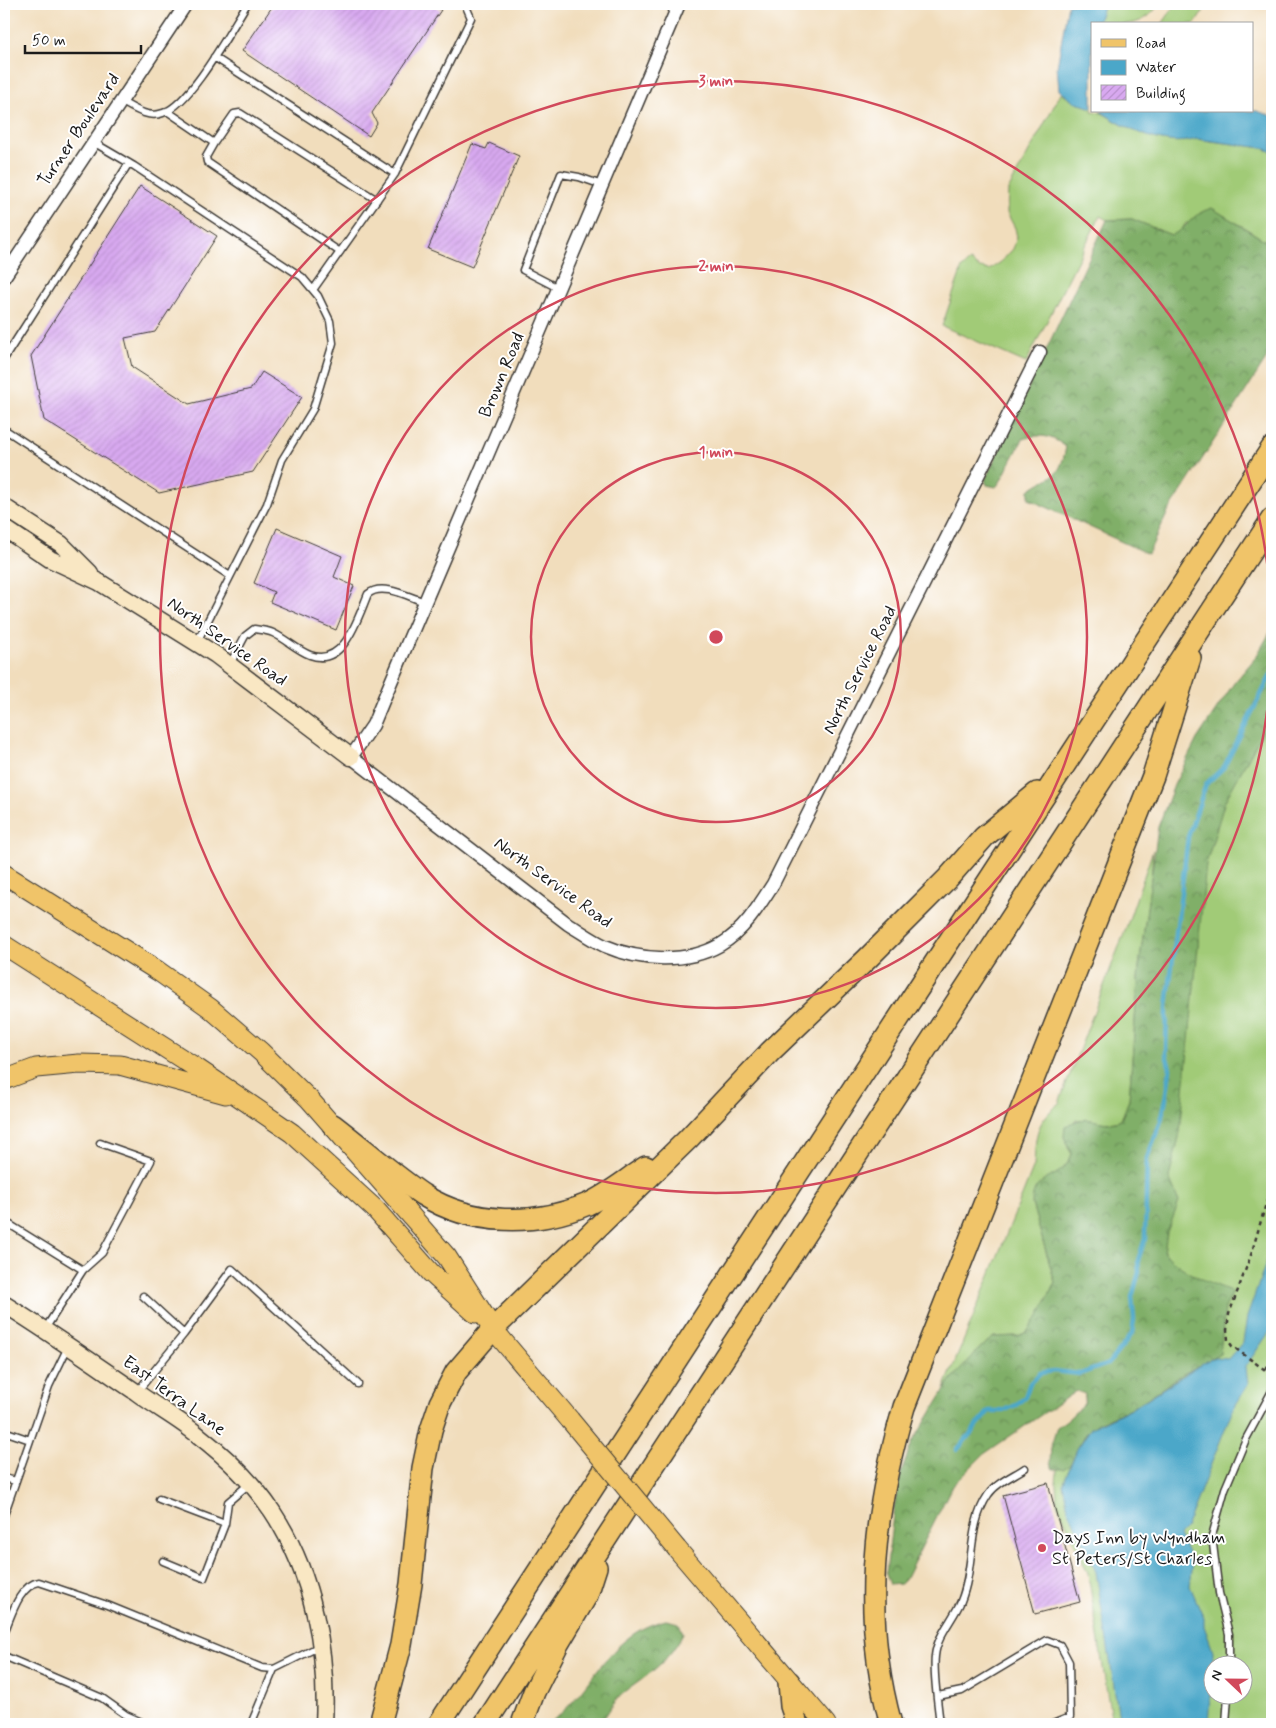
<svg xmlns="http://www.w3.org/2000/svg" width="1276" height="1728" font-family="Mynerve,sans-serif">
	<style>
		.grass { fill: #a1cb77; stroke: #5e744a; fill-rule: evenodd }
		.forest { fill: url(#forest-crowns); stroke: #4e6642 }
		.water { fill: #4ba7c9; stroke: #346272 }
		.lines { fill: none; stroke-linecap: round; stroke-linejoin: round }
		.stream { stroke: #4ba7c9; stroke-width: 4.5 }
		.building { fill: url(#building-hatch) }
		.lane-casing { stroke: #3c3934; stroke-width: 9 }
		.street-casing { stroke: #3c3934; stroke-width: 15 }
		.secondary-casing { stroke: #3c3934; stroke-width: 19 }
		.primary-casing { stroke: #3c3934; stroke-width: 21 }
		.highway-casing { stroke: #3c3934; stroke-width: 24 }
		.path { stroke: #3c3934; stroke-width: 2.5; stroke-dasharray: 4 4; stroke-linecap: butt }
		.lane { stroke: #fff; stroke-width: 6 }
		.street { stroke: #fff; stroke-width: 12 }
		.secondary { stroke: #f9e7c3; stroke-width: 16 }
		.primary { stroke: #f0c469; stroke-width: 19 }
		.highway { stroke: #f0c469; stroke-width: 21 }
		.primary-bridge-casing { stroke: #3c3934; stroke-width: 21; stroke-linecap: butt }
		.primary-bridge { stroke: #f0c469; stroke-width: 19 }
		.ring { fill: none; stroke: #d1495b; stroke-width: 2.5 }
		.poi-dot { fill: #d1495b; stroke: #fff; stroke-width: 2 }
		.labels { text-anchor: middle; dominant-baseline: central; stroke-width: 4; stroke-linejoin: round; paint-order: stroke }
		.street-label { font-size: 18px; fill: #1c1c1c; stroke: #fff }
		.poi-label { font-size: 18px; fill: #1c1c1c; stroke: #fff; text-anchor: start }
		.centre { fill: #d1495b; stroke: #fff; stroke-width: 2.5 }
		.ring-label { font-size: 15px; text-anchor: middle; font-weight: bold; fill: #d1495b; stroke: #fff; stroke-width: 4; stroke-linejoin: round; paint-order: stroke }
	</style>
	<defs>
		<pattern id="forest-crowns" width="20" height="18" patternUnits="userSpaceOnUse" patternTransform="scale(1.25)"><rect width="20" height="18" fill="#80af68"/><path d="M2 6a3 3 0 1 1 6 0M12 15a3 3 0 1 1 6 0" fill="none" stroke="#688e55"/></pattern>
		<pattern id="building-hatch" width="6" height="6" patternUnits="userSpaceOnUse" patternTransform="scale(1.25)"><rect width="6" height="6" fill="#d8a9f0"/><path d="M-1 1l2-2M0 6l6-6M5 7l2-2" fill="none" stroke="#b991cd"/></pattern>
	</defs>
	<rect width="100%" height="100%" fill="#fff"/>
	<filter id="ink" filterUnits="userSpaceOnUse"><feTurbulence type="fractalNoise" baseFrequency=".02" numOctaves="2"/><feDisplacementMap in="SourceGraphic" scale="10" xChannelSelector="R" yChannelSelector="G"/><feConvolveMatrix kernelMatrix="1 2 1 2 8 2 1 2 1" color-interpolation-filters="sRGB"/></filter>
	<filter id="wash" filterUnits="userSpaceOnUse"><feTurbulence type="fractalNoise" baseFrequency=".0096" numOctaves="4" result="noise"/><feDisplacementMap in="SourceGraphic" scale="20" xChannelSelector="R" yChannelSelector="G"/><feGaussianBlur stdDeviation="1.12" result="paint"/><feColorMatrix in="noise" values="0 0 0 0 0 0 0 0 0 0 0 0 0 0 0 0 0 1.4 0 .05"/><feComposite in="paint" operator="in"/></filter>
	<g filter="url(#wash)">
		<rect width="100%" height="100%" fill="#f1ddbc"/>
		<!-- grass -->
		<path class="grass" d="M1104,4H1159C1143,29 1123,24 1097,24Z
			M1176,4H1208L1195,24H1162Z
			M1061,93L1074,102L1092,108V111C1103,111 1111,119 1121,124C1144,135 1170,147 1196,139L1263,148L1272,152V245L1237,223H1186L1180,232L1171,235L1132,219L1107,220L1100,216L1026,363L942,326L962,268L970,261L980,268L989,270L1001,262L1013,249L1017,237L1015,228L1007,213L1008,190Z
			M1272,702V1724H1112L1088,1574L1057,1503L1056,1483L1059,1448L1112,1384L1195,841ZM1214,1666H1244V1696H1214Z
			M1153,850L1151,879L1139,967L1129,1100L1121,1120C1107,1127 1091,1118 1075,1120L1067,1146L1072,1154C1068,1168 1043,1191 1032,1204L1055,1282L1041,1314L1027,1332L1018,1336L994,1337L981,1347L944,1389L1034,1166C1036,1135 1034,1125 1059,1103L1126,928Z"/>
		<!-- forest -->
		<path class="forest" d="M1212,208L1272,245V350L1167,514L1148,554L1029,499V490C1052,473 1059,482 1066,447C1052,436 1040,433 1023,439L999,484L996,487L987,485L985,480L1107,220L1132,219L1171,235C1189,229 1188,215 1212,208Z
			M1272,629V715L1225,801L1206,864L1180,1133L1169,1178L1179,1202L1167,1233L1164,1253C1186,1274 1206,1281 1233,1292L1225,1308L1220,1354L1183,1374L1136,1406L1098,1423L1085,1435L1070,1465L1063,1469H1053L1050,1463L1051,1446L1057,1427L1068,1419L1084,1404L1085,1394L1076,1391L984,1454L952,1486L905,1580L901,1584L890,1585L886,1573L894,1507L901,1473L912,1443L951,1380L981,1347L994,1337L1018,1336L1027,1332L1040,1314L1055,1282L1032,1204C1032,1172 1063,1183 1072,1154L1064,1137L1065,1127C1090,1109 1099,1130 1121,1120L1129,1100L1139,967L1158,827L1174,785L1197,739L1234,683L1256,657Z
			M666,1620L679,1623L683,1633C670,1660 650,1674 626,1691C615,1699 608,1713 600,1724H549C557,1716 567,1709 574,1700C601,1667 621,1630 666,1620Z"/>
		<!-- water -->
		<path class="water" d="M1068,4H1104L1097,24H1092V108L1074,102L1059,90L1057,67Z
			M1100,111H1257L1272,116V152L1263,148L1197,139C1163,149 1127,129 1100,111Z
			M1272,1246V1328L1246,1366L1248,1385L1232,1411L1186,1528L1179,1535L1193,1562L1190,1586L1204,1618V1626L1213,1651L1208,1724H1120L1096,1572L1068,1509L1063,1484L1077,1449L1091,1428L1136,1406L1206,1361L1215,1358L1228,1359L1243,1342L1247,1317Z"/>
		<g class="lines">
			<!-- stream -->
			<path class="stream" d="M957,1450L989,1411H1003L1016,1405L1025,1397L1030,1383L1040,1373L1054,1371L1080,1374L1108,1364L1132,1334L1134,1319L1132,1297L1139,1272L1138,1260L1145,1239L1147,1158L1161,1121L1167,1094L1170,1069L1166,1054L1167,1006L1188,837L1206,784L1224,767L1272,673"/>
		</g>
		<g id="blocks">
			<!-- building -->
			<path class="building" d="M274,4H431L441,10L372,113L377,123L369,136L242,51Z
				M489,143L519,156L472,267L428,249L472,144L486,149Z
				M140,186L217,236L155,332L125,338L132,367L189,404L251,389L262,372L302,397L253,472L159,493L44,420L31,356Z
				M277,528L342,556L334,577L354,586L336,630L270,602L274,592L254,583Z
				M1048,1483L1080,1602L1035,1614L1003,1495Z"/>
		</g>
	</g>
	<g filter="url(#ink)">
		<use href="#blocks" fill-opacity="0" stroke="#3c3934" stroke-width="1"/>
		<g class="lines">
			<defs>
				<path id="lane" d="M214,57L395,174
					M120,101C133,108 148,119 163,113C191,104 231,29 247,4
					M167,111L214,143L206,157L207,162L340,252
					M93,142L134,166L302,277L318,296L330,321L333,343L313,409L282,460L267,504L197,642
					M214,143L234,114L240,113L377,200
					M558,288L523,270L561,174L579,177L602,185
					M313,290L395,174L471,18L465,4
					M4,359L129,163
					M4,429L230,576
					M230,664L245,636L254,629C260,630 267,630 273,633C286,639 297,650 310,655C344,668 358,617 368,594C382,582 409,597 425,602
					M4,1221L83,1270
					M45,1329L83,1270L102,1253L151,1161L100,1143
					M184,1334L232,1269L358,1384
					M137,1392L184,1334L143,1296
					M4,1431L30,1440
					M4,1478L16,1481
					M159,1499L225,1524
					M4,1515L49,1386L68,1347
					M163,1561L204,1578L225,1524L228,1502L249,1484
					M4,1633C11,1617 19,1585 39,1582L107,1605L262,1668L274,1669L320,1646
					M4,1656L102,1698L126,1715L146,1724
					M1229,1666V1634L1219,1593L1212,1536L1225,1489L1246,1439L1272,1391
					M938,1696L962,1691L1047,1640L1060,1645L1069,1662L1070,1717L1053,1724
					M251,1724L274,1669
					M940,1724C938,1706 933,1673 935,1656C937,1635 953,1620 961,1601C975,1567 967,1526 988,1495C996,1483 1013,1476 1025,1468
					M1226,1724L1228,1696"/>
				<path id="street" d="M679,4L385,696L373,725L351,757L568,924C580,931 592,940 605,946C640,961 686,964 720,945C744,931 759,906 773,884L1040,352
					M4,277L186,4"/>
				<path id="secondary" d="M4,507L61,544L90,573
					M4,528L50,559L99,582L216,655L351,757
					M4,1304C49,1332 92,1362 136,1392C156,1407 179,1419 198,1435C225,1456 253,1483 272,1511C313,1573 328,1652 324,1724"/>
				<path id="primary" d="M4,874L158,971L210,1008L261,1052L310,1100L447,1257L493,1329L570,1420
					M4,945L198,1069L292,1133L375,1209L431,1273L475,1313
					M4,1080L36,1068L79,1064L120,1065L226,1094
					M677,1549L826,1724"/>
				<path id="highway" d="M333,1125C363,1148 392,1174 423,1195C472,1226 536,1226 588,1204C608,1195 627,1179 646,1167
					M789,1682L791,1706L797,1724
					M380,1724L401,1645L411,1584L423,1468L431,1430L440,1403L456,1372L493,1329L688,1139L770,1052L867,959L948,878L984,837L1037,793
					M439,1724C718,1299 992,872 1272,448
					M485,1724L1272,519
					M522,1724L534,1692L558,1644L587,1595L596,1567
					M891,1724C861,1616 873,1513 904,1407L1153,776L1190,658"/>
			</defs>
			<!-- lane casing -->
			<use href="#lane" class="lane-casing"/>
			<!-- street casing -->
			<use href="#street" class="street-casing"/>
			<!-- secondary casing -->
			<use href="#secondary" class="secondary-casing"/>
			<!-- primary casing -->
			<use href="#primary" class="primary-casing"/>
			<!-- highway casing -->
			<use href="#highway" class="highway-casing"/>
			<!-- path -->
			<path class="path" d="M1272,1183L1251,1255L1229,1314L1227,1330L1228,1340L1232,1346L1272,1375
				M1265,1369L1272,1361"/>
			<!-- lane -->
			<use href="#lane" class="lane"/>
			<!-- street -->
			<use href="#street" class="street"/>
			<!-- secondary -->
			<use href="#secondary" class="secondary"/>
			<!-- primary -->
			<use href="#primary" class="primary"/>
			<!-- highway -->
			<use href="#highway" class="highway"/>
			<defs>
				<path id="primary-bridge" d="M570,1420L677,1549"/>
			</defs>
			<!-- primary-bridge casing -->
			<use href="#primary-bridge" class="primary-bridge-casing"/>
			<!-- primary-bridge -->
			<use href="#primary-bridge" class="primary-bridge"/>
		</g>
	</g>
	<!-- distance rings -->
	<g class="ring">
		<circle cx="716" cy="637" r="185"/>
		<circle cx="716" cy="637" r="371"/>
		<circle cx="716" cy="637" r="556"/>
	</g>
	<!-- markers -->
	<circle class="poi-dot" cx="1042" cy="1548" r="5"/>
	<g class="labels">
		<!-- street labels -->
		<g class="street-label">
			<text transform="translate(79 130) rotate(-56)">Turner Boulevard</text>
			<text transform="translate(502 375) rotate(-67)">Brown Road</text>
			<text transform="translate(227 642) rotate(35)">North Service Road</text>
			<text transform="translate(860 670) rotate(-63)">North Service Road</text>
			<text transform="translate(553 883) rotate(36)">North Service Road</text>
			<text transform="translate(174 1396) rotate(36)">East Terra Lane</text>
		</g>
		<!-- poi labels -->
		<g class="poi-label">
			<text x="1052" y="1538">Days Inn by Wyndham<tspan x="1052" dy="21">St Peters/St Charles</tspan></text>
		</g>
	</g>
	<circle cx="716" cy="637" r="8" class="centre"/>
	<g class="ring-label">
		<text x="716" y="86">3 min</text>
		<text x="716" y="271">2 min</text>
		<text x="716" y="457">1 min</text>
	</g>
	<!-- margin -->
	<rect width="1276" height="1728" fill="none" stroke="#fff" stroke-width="20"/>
	<!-- legend -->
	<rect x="1091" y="22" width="162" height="90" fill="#ffffff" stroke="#a4a4a4"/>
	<rect x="1101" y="39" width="25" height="8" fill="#f0c469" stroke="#a4a4a4"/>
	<text x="1136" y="48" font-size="15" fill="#1c1c1c">Road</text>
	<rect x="1101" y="60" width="25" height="15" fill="#4ba7c9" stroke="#a4a4a4"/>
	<text x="1136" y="72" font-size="15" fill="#1c1c1c">Water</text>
	<rect x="1101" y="85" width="25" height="15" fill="url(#building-hatch)" stroke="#a4a4a4"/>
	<text x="1136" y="98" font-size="15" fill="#1c1c1c">Building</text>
	<!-- north arrow -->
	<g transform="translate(1228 1680) rotate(292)"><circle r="24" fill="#ffffff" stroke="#a4a4a4"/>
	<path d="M0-4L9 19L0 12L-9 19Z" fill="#d1495b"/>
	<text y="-8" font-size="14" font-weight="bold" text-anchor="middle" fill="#1c1c1c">N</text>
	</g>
	<!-- scale -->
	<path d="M25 45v8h116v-8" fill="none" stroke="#1c1c1c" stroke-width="2.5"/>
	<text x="32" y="45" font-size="15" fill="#1c1c1c" stroke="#ffffff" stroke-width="4" paint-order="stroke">50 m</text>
</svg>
